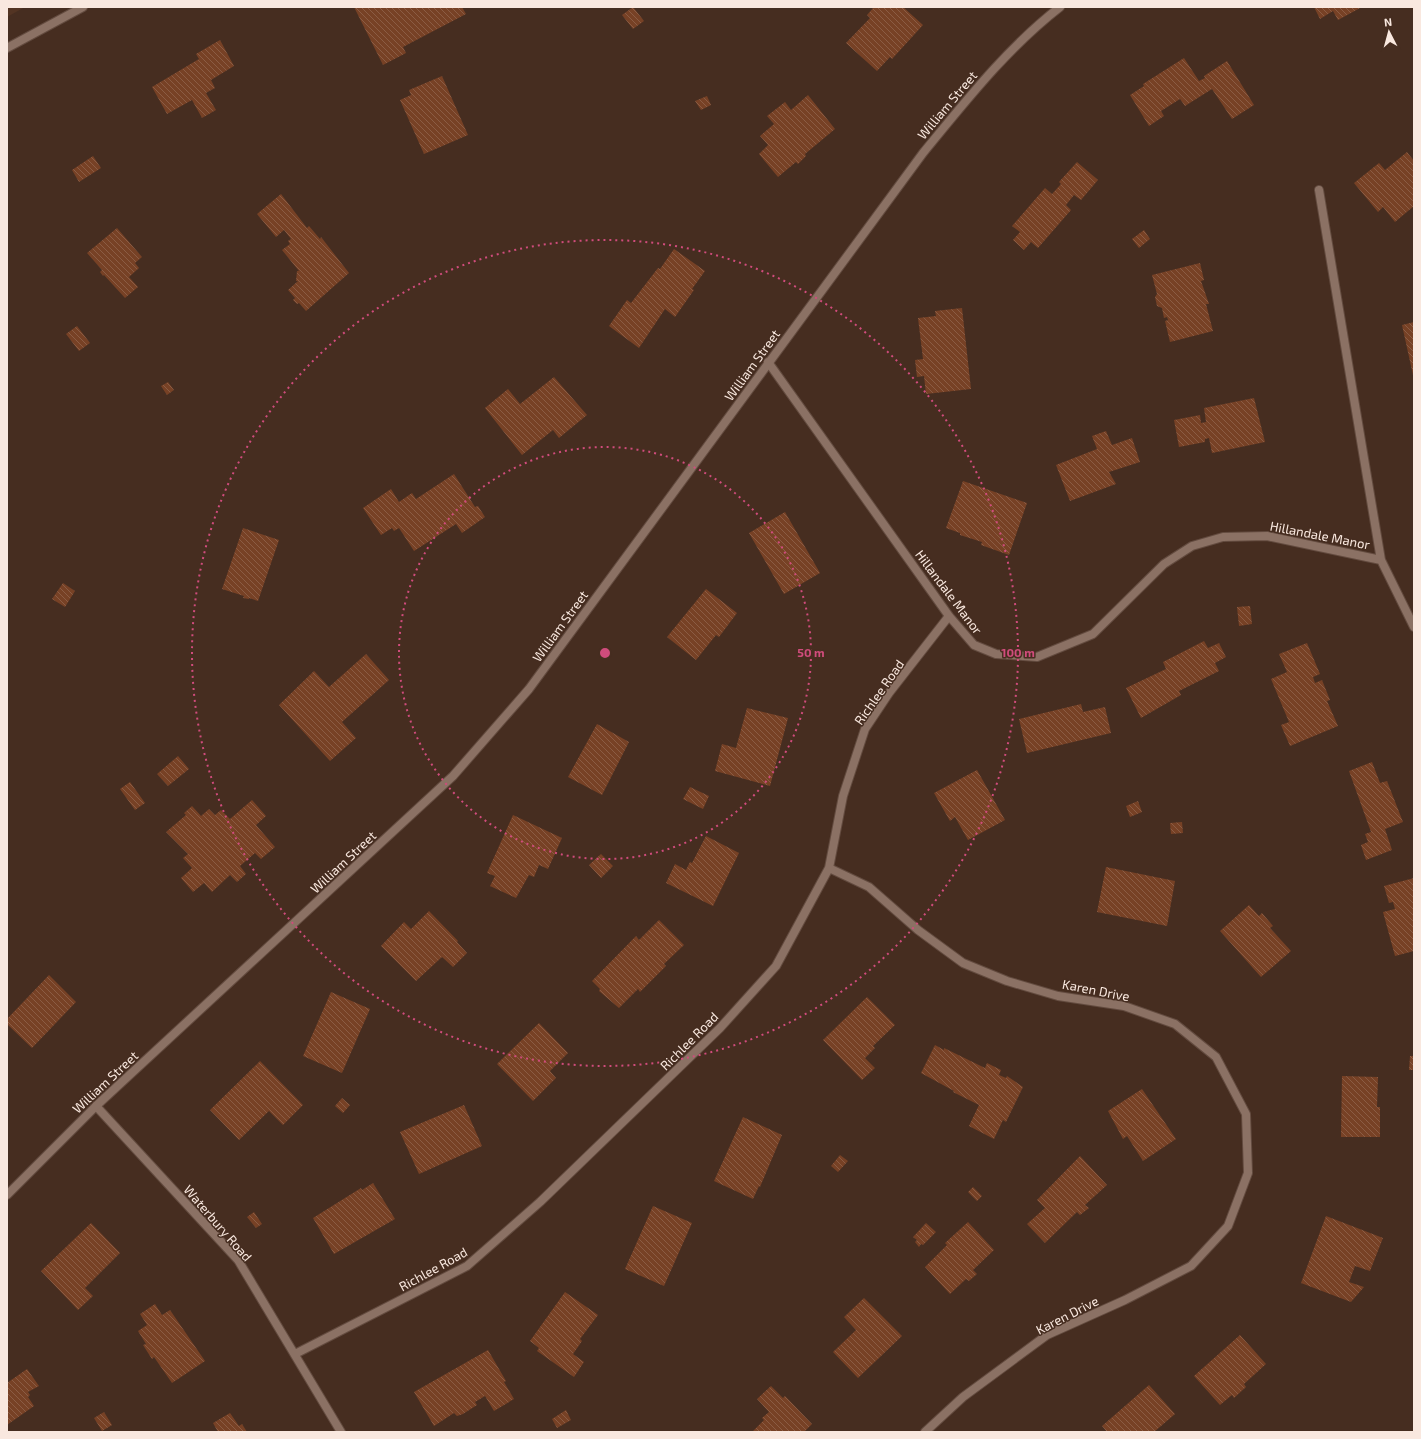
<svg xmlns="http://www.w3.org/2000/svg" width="1421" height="1439" font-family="'Exo 2',sans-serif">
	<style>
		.built { fill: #533423 }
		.building { fill: url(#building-back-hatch) }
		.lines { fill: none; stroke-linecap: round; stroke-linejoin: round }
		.minor-casing { stroke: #634b3f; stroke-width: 10 }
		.tertiary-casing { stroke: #634b3f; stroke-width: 10 }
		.minor { stroke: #8b7164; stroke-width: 8 }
		.tertiary { stroke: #8b7164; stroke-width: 8 }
		.ring { fill: none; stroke: #d04c7c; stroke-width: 2; stroke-dasharray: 2 4 }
		.labels { text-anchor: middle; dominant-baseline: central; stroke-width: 3; stroke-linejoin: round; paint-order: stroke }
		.street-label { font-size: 13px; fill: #f9e8df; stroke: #462d20 }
		.centre { fill: #d04c7c; stroke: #462d20; stroke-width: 2 }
		.ring-label { font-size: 12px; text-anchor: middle; font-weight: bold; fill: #d04c7c; stroke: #462d20; stroke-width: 3; stroke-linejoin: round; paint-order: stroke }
	</style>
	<defs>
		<pattern id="building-back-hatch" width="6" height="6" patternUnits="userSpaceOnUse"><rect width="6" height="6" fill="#774125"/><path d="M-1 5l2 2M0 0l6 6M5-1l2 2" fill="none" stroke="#8b5c44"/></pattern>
	</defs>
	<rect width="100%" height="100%" fill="#462d20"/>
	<!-- built -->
	<path class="built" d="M7,7H25L7,17Z"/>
	<!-- building -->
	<path class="building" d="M354,7H462L466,14L403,47L406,53L383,65Z
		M633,7L644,21L633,29L622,15Z
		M874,7H903L923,25L892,59L890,57L877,71L846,43L870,18L867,15Z
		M1314,7H1362L1338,20L1333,11L1320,19Z
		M220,40L234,66L211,80L215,88L206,93L216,110L202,118L192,100L167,114L152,87L199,59L196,54Z
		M1184,58L1199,81L1205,78L1204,76L1227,61L1254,105L1232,119L1212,89L1185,106L1180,99L1161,111L1164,116L1149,126L1130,95L1144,86L1143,84Z
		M442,76L468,135L424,154L400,100L411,95L409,90Z
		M808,95L835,129L805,154L806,156L798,164L796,162L778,177L759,154L768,145L760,136L774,124L767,116L785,102L791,110Z
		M707,96L711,105L701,110L695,101Z
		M1407,152L1414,161V206L1395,222L1383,207L1378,212L1354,183L1379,163L1385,170Z
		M93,156L101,168L79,182L72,170Z
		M1077,162L1098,180L1081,200L1074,195L1066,205L1071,210L1038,248L1031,242L1024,250L1013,240L1020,232L1012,226L1045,188L1052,194L1061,184L1059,182Z
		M281,194L307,228L309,226L320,239L321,237L349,273L306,311L299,303L297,304L293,300L295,298L288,290L298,281H296L297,271H299L282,250L290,244L288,241L291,239L284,230L276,237L257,214Z
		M117,228L142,257L135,263L139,268L129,277L138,287L125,298L104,275L103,276L100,272L102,270L87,253Z
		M1144,230L1150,239L1139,248L1132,239Z
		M674,249L705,271L692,289L694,290L675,317L665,309L639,348L609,326L627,300L631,303L658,268L660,269Z
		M1200,263L1204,280L1201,281L1209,304H1206L1213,331L1170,342L1165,321L1168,320L1167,317L1164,318L1162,308L1157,306L1155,297L1157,294L1152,275Z
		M962,308L971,389L926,394L924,376L917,377L915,360L923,359L918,318L936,316L935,311Z
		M1414,322V375H1413L1402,325Z
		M77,326L90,343L79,351L66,334Z
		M554,377L587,415L559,438L553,430L522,455L485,408L508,389L520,404Z
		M168,382L174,390L167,395L161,386Z
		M1254,398L1265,442L1212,453L1209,438L1205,439V442L1179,447L1174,420L1200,415L1201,423L1206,422L1204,408Z
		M1106,431L1112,445L1132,438L1140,462L1109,472L1116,484L1070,501L1056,465L1097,449L1092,436Z
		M454,474L475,507L478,506L485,517L462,533L456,524L414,551L399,528L394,531L392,528L381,535L363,508L391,489L399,502L412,493L416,499Z
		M963,481L1027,503L1009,555L981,545L982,542L960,535V533L946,528Z
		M785,512L820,573L784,594L749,533Z
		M243,528L279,540L258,601L249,598V599L243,598L244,596L222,589Z
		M63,583L75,591L65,607L52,599Z
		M706,589L737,613L719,637L716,635L696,660L667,637Z
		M1250,606L1252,624L1239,626L1237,607Z
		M1204,641L1208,648L1219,643L1226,657L1215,663L1219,671L1179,691L1181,695L1141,718L1126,688L1166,669L1163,662Z
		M1307,643L1320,674L1313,677L1315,683L1322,680L1330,700L1327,701L1338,726L1290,746L1281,725L1289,722L1271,679L1287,672L1279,654Z
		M366,654L389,680L342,722L356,738L330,761L279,705L314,671L329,687Z
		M1081,704L1083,712L1105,707L1111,733L1027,753L1019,719Z
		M747,708L788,718L770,786L715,771L722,744L736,748Z
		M597,724L629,742L602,795L568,777Z
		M178,756L189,769L168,786L157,774Z
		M1372,762L1380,783L1387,781L1403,822L1385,829L1392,850L1366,860L1361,845L1368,842L1365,834L1371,832L1349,771Z
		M977,770L1005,820L968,840L955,817L950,821L934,793Z
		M130,782L145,803L135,810L120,789Z
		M690,787L709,796L703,809L683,799Z
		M252,800L266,816L256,825L275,847L261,859L255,853L240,866L246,874L237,882L230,875L212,892L204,883L193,892L181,878L192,868L183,858L188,854L166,832L186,815L184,813L192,806L201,816L209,809L215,815L221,810L230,819Z
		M1138,801L1142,812L1130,817L1126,806Z
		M513,815L562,838L548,869L539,865L534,877L529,875L516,898L490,886L495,876L487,873Z
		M1182,822L1183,833L1171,834L1170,823Z
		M706,836L739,853L713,906L666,883L675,864L686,870L690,862L692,863Z
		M601,854L613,866L601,878L589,865Z
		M1106,867L1175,881L1167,926L1097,912Z
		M1414,878V951L1395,956L1383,912L1395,909L1393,902L1389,903L1384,886Z
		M1249,905L1259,916L1262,913L1273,926L1270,928L1291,951L1261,977L1220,931Z
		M429,911L458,941L457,942L467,953L453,967L442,957L416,981L381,946L404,922L411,929Z
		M659,920L684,945L664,964L666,966L640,992L638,989L619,1008L599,991L600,989L592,981L636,936L639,940Z
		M49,975L76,1002L32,1048L7,1024V1019Z
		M331,992L370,1009L342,1073L303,1056Z
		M867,997L895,1025L873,1046L875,1048L865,1058L875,1068L862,1080L823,1040Z
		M539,1023L568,1053L550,1071L556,1078L533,1101L497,1064Z
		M935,1045L944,1050V1048L985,1068L987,1063L1001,1070L999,1075L1006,1078L1007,1076L1023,1087L1006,1122L1003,1120L994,1139L969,1126L979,1105L953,1092L954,1091L921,1073Z
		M1410,1056H1414V1070H1409Z
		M260,1061L303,1105L283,1125L269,1111L239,1140L210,1110Z
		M1342,1076L1378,1077L1377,1107H1380V1137H1341Z
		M1142,1089L1176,1139L1143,1161L1127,1136L1123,1139L1108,1111Z
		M342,1098L350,1105L343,1113L335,1106Z
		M464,1105L482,1146L419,1174L400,1132Z
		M743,1117L782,1135L760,1187L759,1186L753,1199L714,1181Z
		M840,1155L848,1161L838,1172L831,1166Z
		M1080,1156L1107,1185L1085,1205L1089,1208L1080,1215L1077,1212L1045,1243L1027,1224L1045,1208L1037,1200Z
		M373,1183L395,1219L334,1254L313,1218L361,1188L362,1190Z
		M973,1187L982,1196L977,1201L968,1192Z
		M653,1206L692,1223L664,1286L625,1269Z
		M254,1212L262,1224L256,1228L247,1217Z
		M1326,1216L1383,1238L1370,1271L1355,1266L1349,1282L1364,1287L1351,1302L1301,1283Z
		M968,1222L994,1250L973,1270L977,1274L969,1281L966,1279L950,1294L925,1267L947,1245L945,1243Z
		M91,1223L120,1253L85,1288L93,1296L78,1310L41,1271Z
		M926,1223L936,1232L923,1245L921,1244L919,1247L915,1242L917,1240L913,1237Z
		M565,1292L598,1315L580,1339L582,1341L573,1354L584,1362L574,1377L537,1351L539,1348L530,1341Z
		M864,1298L902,1336L858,1378L833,1352L856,1330L844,1317Z
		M155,1304L162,1315L170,1310L205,1361L172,1383L154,1357L152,1359L143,1345L146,1344L138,1331L147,1325L140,1314Z
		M1240,1335L1266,1364L1244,1384L1246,1387L1234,1398L1232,1395L1220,1405L1194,1376Z
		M488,1350L506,1381L504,1382L514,1399L494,1411L485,1396L475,1402L477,1405L463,1414L457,1416L454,1413L434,1426L414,1392Z
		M27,1369L39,1386L28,1392L30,1395L28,1397L34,1406L7,1425V1383Z
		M1149,1385L1175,1414L1154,1432H1107L1102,1426Z
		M771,1386L783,1398L785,1396L812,1424L804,1432H752L764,1420L762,1418L769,1412L757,1399Z
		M566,1410L571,1420L557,1428L552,1419Z
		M104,1412L112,1425L102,1431L94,1418Z
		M230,1413L239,1426L242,1424L247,1432H218L213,1423Z"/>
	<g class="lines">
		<defs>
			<path id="minor" d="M7,48L83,7
				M1319,190L1381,560L1414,627
				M768,362L949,616L974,645L996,654L1037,657L1093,634L1164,564L1192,546L1223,537L1267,536L1381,560
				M829,868L869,887L918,930L963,963L1007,981L1058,996L1124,1006L1175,1024L1216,1057L1246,1114L1248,1173L1228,1226L1191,1266L1125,1300L1047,1335L963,1397L925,1432
				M96,1106L238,1260L341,1432
				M295,1354L467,1266L540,1202L720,1028L776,966L829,868L843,796L865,729L889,693L949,616"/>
			<path id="tertiary" d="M7,1195L96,1106L453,776L529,689L923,153C965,102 1007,48 1060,7"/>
		</defs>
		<!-- minor casing -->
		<use href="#minor" class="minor-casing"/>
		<!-- tertiary casing -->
		<use href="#tertiary" class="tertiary-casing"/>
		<!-- minor -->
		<use href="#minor" class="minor"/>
		<!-- tertiary -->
		<use href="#tertiary" class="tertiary"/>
	</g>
	<!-- distance rings -->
	<g class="ring">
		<circle cx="605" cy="653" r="206"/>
		<circle cx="605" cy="653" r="413"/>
	</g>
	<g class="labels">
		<!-- street labels -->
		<g class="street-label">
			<text transform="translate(947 105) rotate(-50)">William Street</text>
			<text transform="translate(752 365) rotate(-54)">William Street</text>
			<text transform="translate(1320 535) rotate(11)">Hillandale Manor</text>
			<text transform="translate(949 592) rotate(53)">Hillandale Manor</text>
			<text transform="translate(560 626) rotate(-54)">William Street</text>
			<text transform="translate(879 692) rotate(-55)">Richlee Road</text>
			<text transform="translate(343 862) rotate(-43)">William Street</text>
			<text transform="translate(1096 990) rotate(11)">Karen Drive</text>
			<text transform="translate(689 1041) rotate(-45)">Richlee Road</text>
			<text transform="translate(105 1082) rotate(-43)">William Street</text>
			<text transform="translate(218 1223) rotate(49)">Waterbury Road</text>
			<text transform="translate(433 1269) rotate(-29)">Richlee Road</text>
			<text transform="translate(1067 1315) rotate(-27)">Karen Drive</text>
		</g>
	</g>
	<circle cx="605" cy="653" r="6" class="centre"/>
	<g class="ring-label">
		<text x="811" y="657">50 m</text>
		<text x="1018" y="657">100 m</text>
	</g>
	<!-- border -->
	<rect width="1421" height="1439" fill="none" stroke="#f9e8df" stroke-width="16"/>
	<!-- north arrow -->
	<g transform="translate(1389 32) rotate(354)" stroke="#462d20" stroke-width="3" paint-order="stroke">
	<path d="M0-3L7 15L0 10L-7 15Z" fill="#f9e8df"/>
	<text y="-6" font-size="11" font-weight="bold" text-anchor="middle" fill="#f9e8df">N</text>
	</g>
</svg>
